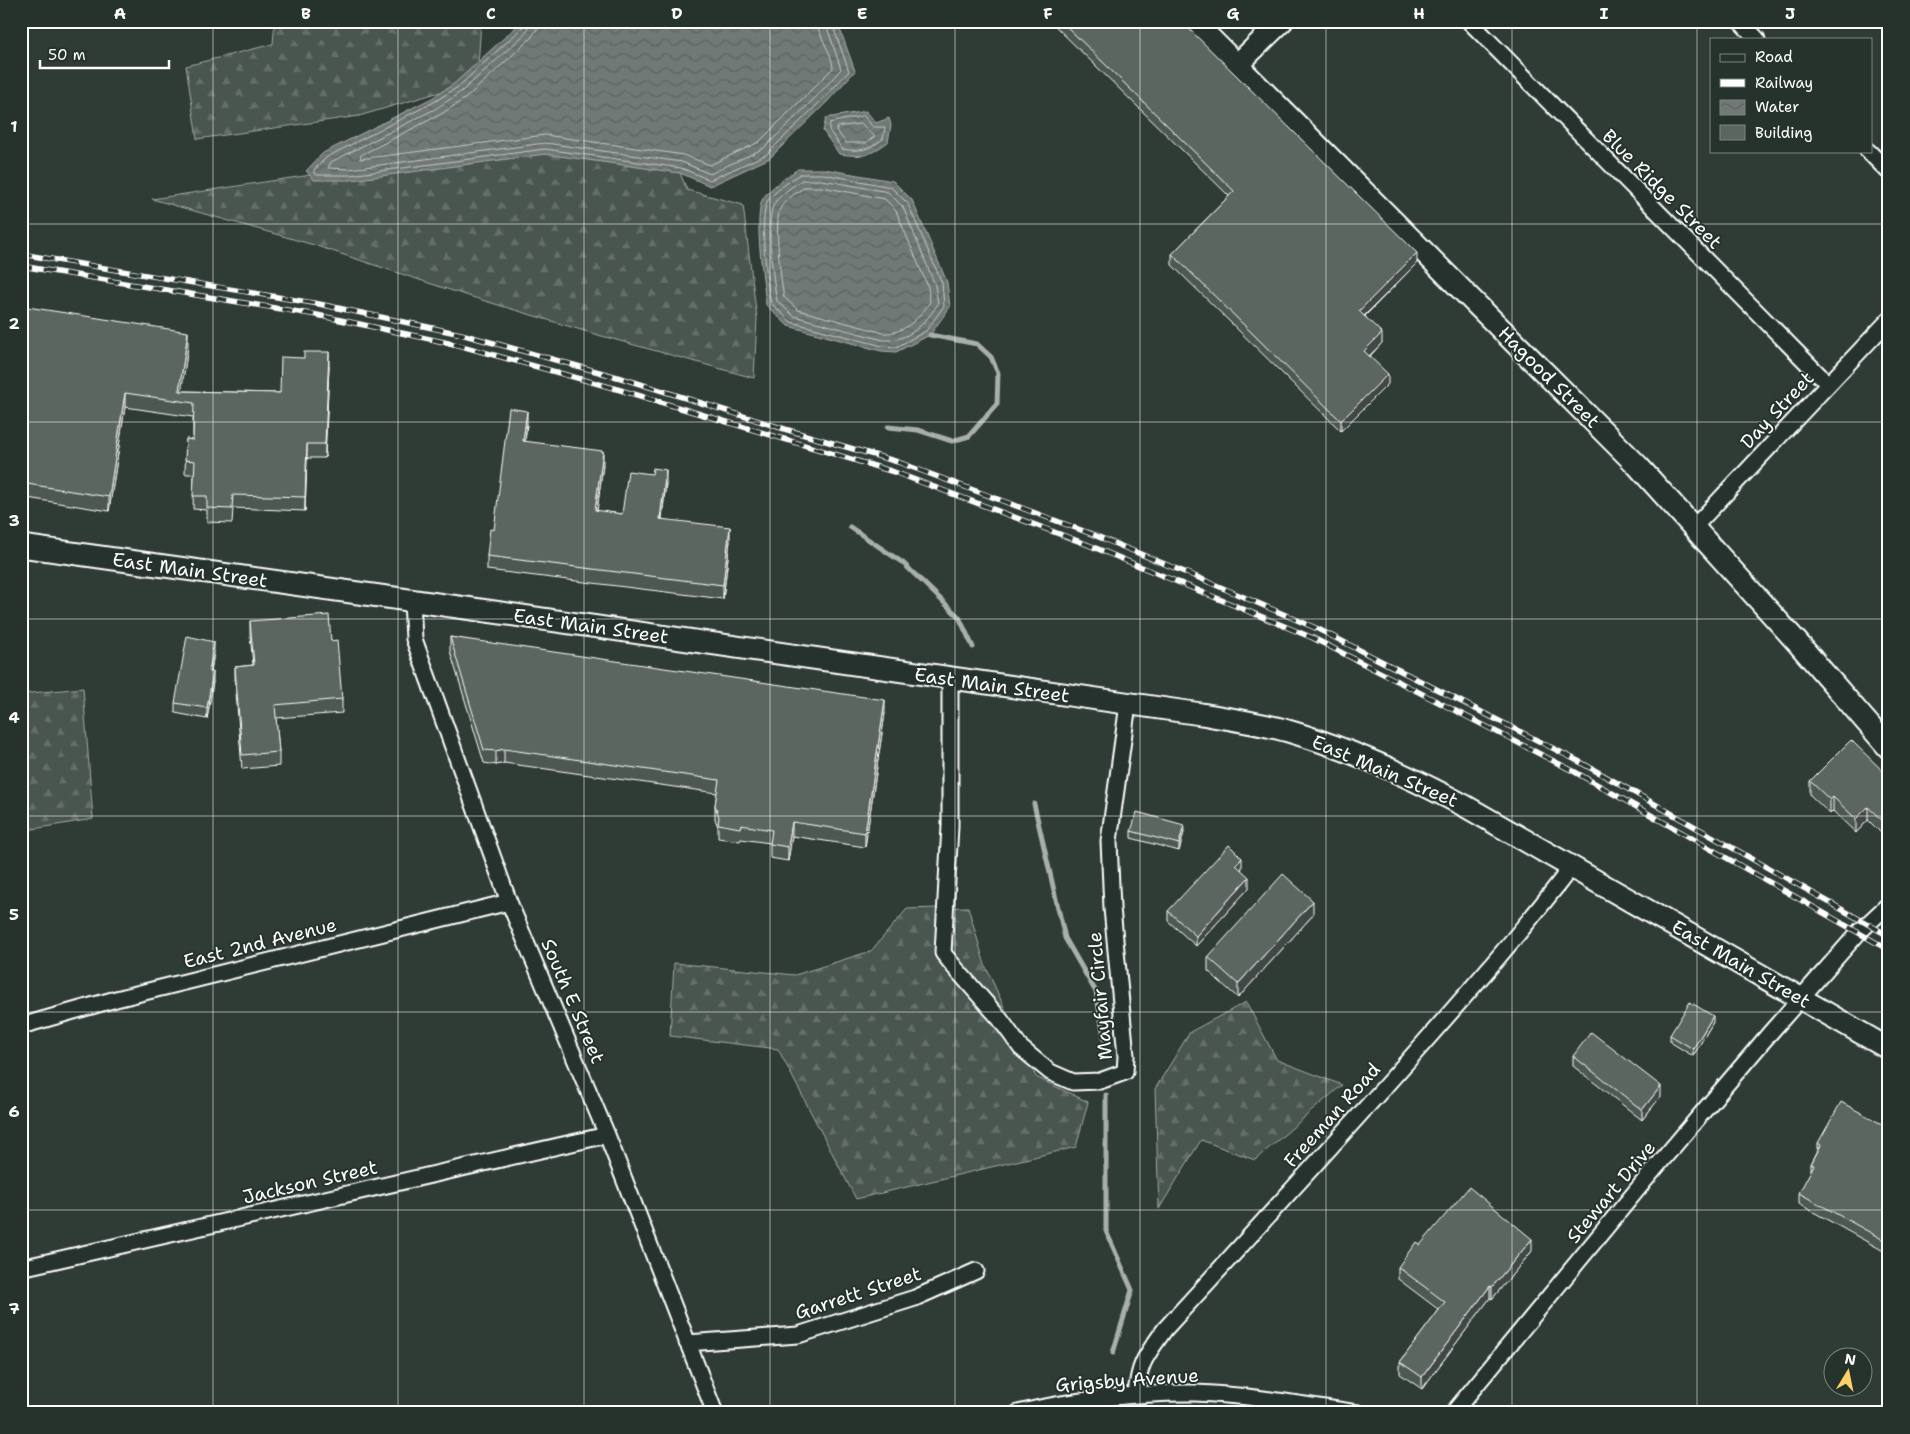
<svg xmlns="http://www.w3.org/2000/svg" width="1910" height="1434" font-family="'Shantell Sans',sans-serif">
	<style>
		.forest { fill: url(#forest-firs); stroke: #a4aaa7 }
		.water { fill: url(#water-waves); stroke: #a9afac }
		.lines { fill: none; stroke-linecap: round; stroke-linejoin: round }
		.shore { stroke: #c6c9c8; stroke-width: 1 }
		.stream { stroke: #a9afac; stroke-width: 5 }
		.street-casing { stroke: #fff; stroke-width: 19 }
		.secondary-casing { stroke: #fff; stroke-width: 25 }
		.street { stroke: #26332d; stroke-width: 15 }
		.secondary { stroke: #26332d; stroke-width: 21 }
		.rail-casing { stroke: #fff; stroke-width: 5.5 }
		.rail { stroke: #26332d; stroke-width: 4; stroke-dasharray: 11; stroke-linecap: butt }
		.wall { fill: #4e5853; stroke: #fff }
		.shaded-wall { fill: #404744; stroke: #fff }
		.building { fill: #5b6661; stroke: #fff }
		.grid { fill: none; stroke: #fff; stroke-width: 1; stroke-opacity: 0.55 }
		.labels { text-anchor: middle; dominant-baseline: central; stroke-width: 4; stroke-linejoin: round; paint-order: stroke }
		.street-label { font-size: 19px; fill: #fff; stroke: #26332d }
		.neatline { fill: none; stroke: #fff; stroke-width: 2 }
		.grid-label { font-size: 16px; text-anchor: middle; font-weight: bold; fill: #fff }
	</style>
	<defs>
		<pattern id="forest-firs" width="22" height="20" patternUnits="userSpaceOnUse" patternTransform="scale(1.25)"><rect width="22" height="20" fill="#4a544f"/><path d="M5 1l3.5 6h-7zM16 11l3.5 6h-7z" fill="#656e69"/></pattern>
		<pattern id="water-waves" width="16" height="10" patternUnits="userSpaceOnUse" patternTransform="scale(1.25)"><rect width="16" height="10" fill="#707975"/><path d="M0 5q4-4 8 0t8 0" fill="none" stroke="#5e6260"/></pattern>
	</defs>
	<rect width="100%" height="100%" fill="#2f3b35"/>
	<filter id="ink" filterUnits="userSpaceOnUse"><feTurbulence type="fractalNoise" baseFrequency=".02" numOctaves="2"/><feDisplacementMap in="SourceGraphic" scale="10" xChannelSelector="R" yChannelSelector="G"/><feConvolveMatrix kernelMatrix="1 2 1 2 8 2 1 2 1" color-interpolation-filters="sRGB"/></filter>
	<g filter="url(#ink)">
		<!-- forest -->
		<path class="forest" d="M275,21H481L477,81L359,116L197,139L186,66L273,44Z
			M669,146L687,190L743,205L757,319L754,378L591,333L462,294L314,245L152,199L377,165Z
			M83,688L93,819L21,831V694Z
			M968,907L985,965L1036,1077L1088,1102L1076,1147L856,1199L778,1049L670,1036L674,963L795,975L871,951L907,909Z
			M1246,1002L1277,1060L1342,1085L1255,1160L1201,1140L1159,1209L1155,1089L1190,1032Z"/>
		<!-- water -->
		<path class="water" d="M520,21H835L841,32L855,71L827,102L770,158L710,186L680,173L545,154L351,180H314L306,171L323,153L432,98L455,83L518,25Z
			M866,111L876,123L889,118L891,125L888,142C867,157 865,157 839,154L823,131L826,118Z
			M798,169H824L893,181L912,200L947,282L950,307L930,335L896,352L881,351L788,326L766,305C764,283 753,216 763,198C770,188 788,176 798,169Z"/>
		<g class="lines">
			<!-- shore -->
			<path class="shore" d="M524,21L522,28L458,87L434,102L327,157L314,170V173L317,175H350L545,149L681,168L710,180L767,154L824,98L849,71L831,21
				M530,21L526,33L461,92L437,108L331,162L328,168L350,169L545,143L682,162L710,174L764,148L819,94L841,69L825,21
				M538,21L537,29L531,38L466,98L441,114L361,155L360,159L545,135L684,155L710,165L759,142L833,68C832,51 818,37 817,21
				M864,116L873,127H885L883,139C868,150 861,152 842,149L829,130L830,123Z
				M862,124L868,131L875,136L866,143H846L836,130L838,127Z
				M800,174H823L891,187L908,204L942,283L944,306L926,331L896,347L882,346L791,322L771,303C767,283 759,220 767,202C772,193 791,180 800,174Z
				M802,180H822L888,192L903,207L935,285L938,304C925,323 909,342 883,340L794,316L777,301C773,281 766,224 773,206C776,197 794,185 802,180Z
				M805,187H822L885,199L896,211L928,287L930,302C920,317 905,334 884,333L798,310L784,297C781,282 773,219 781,207C786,199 797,192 805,187Z"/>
			<!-- stream -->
			<path class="stream" d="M888,427L918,430L952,441L969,436L997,404L998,373L991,357L977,344L930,335
				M850,527L903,563L959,617L973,647
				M1034,804L1065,938L1096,992L1108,1058
				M1106,1095V1231L1132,1290L1113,1353"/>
			<defs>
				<path id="street" d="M1469,21L1828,384
					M1740,21L1757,39
					M1868,151L1889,172
					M1694,527L1889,320
					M412,601L414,639L509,902L607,1135L715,1413
					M950,679V826L943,953L956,969L1000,1019L1021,1048L1050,1072L1073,1082L1100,1081L1125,1072L1126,1056L1112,908L1109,841L1128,704
					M21,1026L116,999L509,902
					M21,1268L607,1135
					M687,1343L798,1335L915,1298L976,1271
					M1136,1395C1139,1362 1146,1356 1165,1329C1251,1235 1337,1141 1421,1046C1473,987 1525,928 1572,866
					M1018,1413C1071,1400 1141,1392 1195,1393C1250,1395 1304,1405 1358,1413
					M1453,1413L1646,1179L1770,1033L1859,932L1889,904"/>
				<path id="secondary" d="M1193,21L1638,466L1797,642L1889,748
					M1237,65L1282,21
					M21,546L487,611L1201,714C1230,719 1260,723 1288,731C1350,749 1409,776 1465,806L1889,1049"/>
			</defs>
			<!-- street casing -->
			<use href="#street" class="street-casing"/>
			<!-- secondary casing -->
			<use href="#secondary" class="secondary-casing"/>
			<!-- street -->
			<use href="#street" class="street"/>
			<!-- secondary -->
			<use href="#secondary" class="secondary"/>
			<defs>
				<path id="rail" d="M21,254L319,304L461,334L621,378L788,430L898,462L1089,533L1204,580L1318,629L1580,762L1889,936
					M21,266L317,315L458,345L617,389L894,472L1086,544L1313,638L1575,772L1889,950"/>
			</defs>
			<!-- rail casing -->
			<use href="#rail" class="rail-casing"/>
			<!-- rail -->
			<use href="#rail" class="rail"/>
		</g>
		<!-- wall -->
		<path class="wall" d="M1050,21H1181L1417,263L1365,316L1382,343L1370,356L1388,384L1341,431L1172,265V254L1229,196Z
			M21,306L188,346L181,391L280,393L329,366L325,458H307L305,511L233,508L232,523L207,522V510L193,509L194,474H185L186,439L193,440V417L125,407L109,511L21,497Z
			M527,424L525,442L603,465L597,511L622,514L666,483L662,519L730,541L723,599L487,570V556L494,530Z
			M250,621L331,641L342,699V713L276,718L279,752V766L242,769L235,680V667L253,665L250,635Z
			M450,637L885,713L865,847L792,836L788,861L770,858V843L741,839L740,841L718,838V827L715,819V805L717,793L504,763L496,765L484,763L450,651Z
			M214,652L211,672L213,682L207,719L175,713V703Z
			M1889,777V841L1868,820L1856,833L1833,811L1830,814L1810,795V781Z
			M1131,831L1184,832L1179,851L1131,838Z
			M1242,868L1241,870L1249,888L1196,946L1168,921V911Z
			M1313,915L1238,998L1208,971V957Z
			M1713,1022L1693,1056L1670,1042V1035Z
			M1573,1056L1661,1096L1642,1120L1573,1066Z
			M1889,1128V1254L1799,1204V1193L1811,1172V1164L1818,1150V1143Z
			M1420,1245L1532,1251L1492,1299L1490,1298L1422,1389L1400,1374V1362L1439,1310L1398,1279V1267Z"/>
		<!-- shaded-wall -->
		<path class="shaded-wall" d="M1417,253V263L1359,321V311Z
			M188,332V346L180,401L179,391Z
			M1382,333V343L1364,361V351Z
			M329,352V366L325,458V444Z
			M1388,374V384L1341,431V421Z
			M125,393V407L109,511V497Z
			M527,411V424L523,455V441Z
			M307,444V458L305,511V497Z
			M603,451V465L595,524V510Z
			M666,470V483L660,532V519Z
			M730,527V541L723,599V585Z
			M214,642V652L209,682V672Z
			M213,672V682L207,719V708Z
			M885,700V713L865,847V833Z
			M504,749V763L496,765V751Z
			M1833,797V811L1830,814V800Z
			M1868,807V820L1856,833V819Z
			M792,822V836L788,861V847Z
			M1184,825V832L1179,851V844Z
			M1242,858V868L1236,876V865Z
			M1249,877V888L1196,946V936Z
			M1313,901V915L1238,998V984Z
			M1713,1016V1022L1693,1056V1049Z
			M1661,1086V1096L1642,1120V1110Z
			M1532,1239V1251L1492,1299V1287Z
			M1490,1286V1298L1422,1389V1377Z"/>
		<!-- building -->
		<path class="building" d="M1061,21H1181L1417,253L1359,311L1382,333L1364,351L1388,374L1341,421L1172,254L1234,191Z
			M21,306L188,332L179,391L280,393L281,357L304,358V352H329L325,444H307L305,497L233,495L232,509L207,508V496H193L195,461L185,460L186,439L193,440L194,403L125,393L109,497L21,483Z
			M509,408L527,411L523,441L603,451L595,510L622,514L628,471L652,474L653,468L666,470L660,519L730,527L723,585L487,556L490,529L494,530Z
			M329,615L331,641L337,640L342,699L275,705L279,752L242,755L235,667L254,665L250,621Z
			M187,636L214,642L209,672H213L207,708L175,703Z
			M450,637L885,700L865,833L792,822L788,847L770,844L772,830L741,825L740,828L718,824L719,817L715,805L719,780L504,749L496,751L484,750Z
			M1851,740L1889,777V827L1868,807L1856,819L1833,797L1830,800L1810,781Z
			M1137,812L1184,825L1179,844L1131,831Z
			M1229,845L1242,858L1236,865L1249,877L1196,936L1168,911Z
			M1283,874L1313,901L1238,984L1208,957Z
			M1690,1002L1713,1016L1693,1049L1670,1035Z
			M1591,1032L1661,1086L1642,1110L1573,1056Z
			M1841,1102L1889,1128V1243L1799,1193L1814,1165L1811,1164L1821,1145L1818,1143Z
			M1469,1187L1532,1239L1492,1287L1490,1286L1422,1377L1400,1362L1445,1302L1398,1267L1416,1242L1420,1245Z"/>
	</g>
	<!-- grid -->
	<path class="grid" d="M213,21V1413M398,21V1413M584,21V1413M770,21V1413M955,21V1413M1140,21V1413M1326,21V1413M1512,21V1413M1697,21V1413M21,224H1889M21,422H1889M21,619H1889M21,816H1889M21,1012H1889M21,1210H1889"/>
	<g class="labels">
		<!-- street labels -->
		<g class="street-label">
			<text transform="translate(1662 189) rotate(45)">Blue Ridge Street</text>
			<text transform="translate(1549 377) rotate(45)">Hagood Street</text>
			<text transform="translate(1777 410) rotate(-47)">Day Street</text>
			<text transform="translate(190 570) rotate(8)">East Main Street</text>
			<text transform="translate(591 626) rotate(8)">East Main Street</text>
			<text transform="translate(992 685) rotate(8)">East Main Street</text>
			<text transform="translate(1385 771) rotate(23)">East Main Street</text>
			<text transform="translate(260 943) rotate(-14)">East 2nd Avenue</text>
			<text transform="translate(1741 964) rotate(30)">East Main Street</text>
			<text transform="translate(1100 996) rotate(-95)">Mayfair Circle</text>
			<text transform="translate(573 1001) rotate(67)">South E Street</text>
			<text transform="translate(1332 1115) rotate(-48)">Freeman Road</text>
			<text transform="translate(310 1182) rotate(-13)">Jackson Street</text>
			<text transform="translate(1611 1192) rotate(-50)">Stewart Drive</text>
			<text transform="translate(858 1293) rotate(-18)">Garrett Street</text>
			<text transform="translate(1127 1380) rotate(-4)">Grigsby Avenue</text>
		</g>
	</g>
	<!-- margin -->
	<rect width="1910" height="1434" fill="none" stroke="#26332d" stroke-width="55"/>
	<!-- legend -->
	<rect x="1710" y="38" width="162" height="115" fill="#26332d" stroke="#7d8581"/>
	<rect x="1720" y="54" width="25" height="8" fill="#26332d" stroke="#7d8581"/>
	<text x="1755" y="62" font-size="15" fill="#ffffff">Road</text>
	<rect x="1720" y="79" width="25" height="8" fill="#ffffff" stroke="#7d8581"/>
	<text x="1755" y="88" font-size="15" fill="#ffffff">Railway</text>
	<rect x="1720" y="100" width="25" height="15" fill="url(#water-waves)" stroke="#7d8581"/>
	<text x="1755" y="112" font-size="15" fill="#ffffff">Water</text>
	<rect x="1720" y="125" width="25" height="15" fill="#5b6661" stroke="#7d8581"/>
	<text x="1755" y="138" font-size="15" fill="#ffffff">Building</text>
	<!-- north arrow -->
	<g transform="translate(1848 1372) rotate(10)"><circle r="24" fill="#26332d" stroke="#7d8581"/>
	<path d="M0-4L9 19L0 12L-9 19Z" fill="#ffd166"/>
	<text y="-8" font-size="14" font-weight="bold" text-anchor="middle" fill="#ffffff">N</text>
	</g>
	<!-- scale -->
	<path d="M40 60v8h129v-8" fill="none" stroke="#ffffff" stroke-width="2.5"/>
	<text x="48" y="60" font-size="15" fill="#ffffff" stroke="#26332d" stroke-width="4" paint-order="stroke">50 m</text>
	<rect x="28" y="28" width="1854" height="1378" class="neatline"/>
	<g class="grid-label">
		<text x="120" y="19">A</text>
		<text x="306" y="19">B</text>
		<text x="491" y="19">C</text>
		<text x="677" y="19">D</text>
		<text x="862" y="19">E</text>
		<text x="1048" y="19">F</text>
		<text x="1233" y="19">G</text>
		<text x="1419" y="19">H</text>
		<text x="1604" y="19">I</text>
		<text x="1790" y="19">J</text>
		<text x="14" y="132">1</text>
		<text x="14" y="329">2</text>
		<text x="14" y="526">3</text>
		<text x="14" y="723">4</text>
		<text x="14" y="920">5</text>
		<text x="14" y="1117">6</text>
		<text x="14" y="1314">7</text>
	</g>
</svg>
